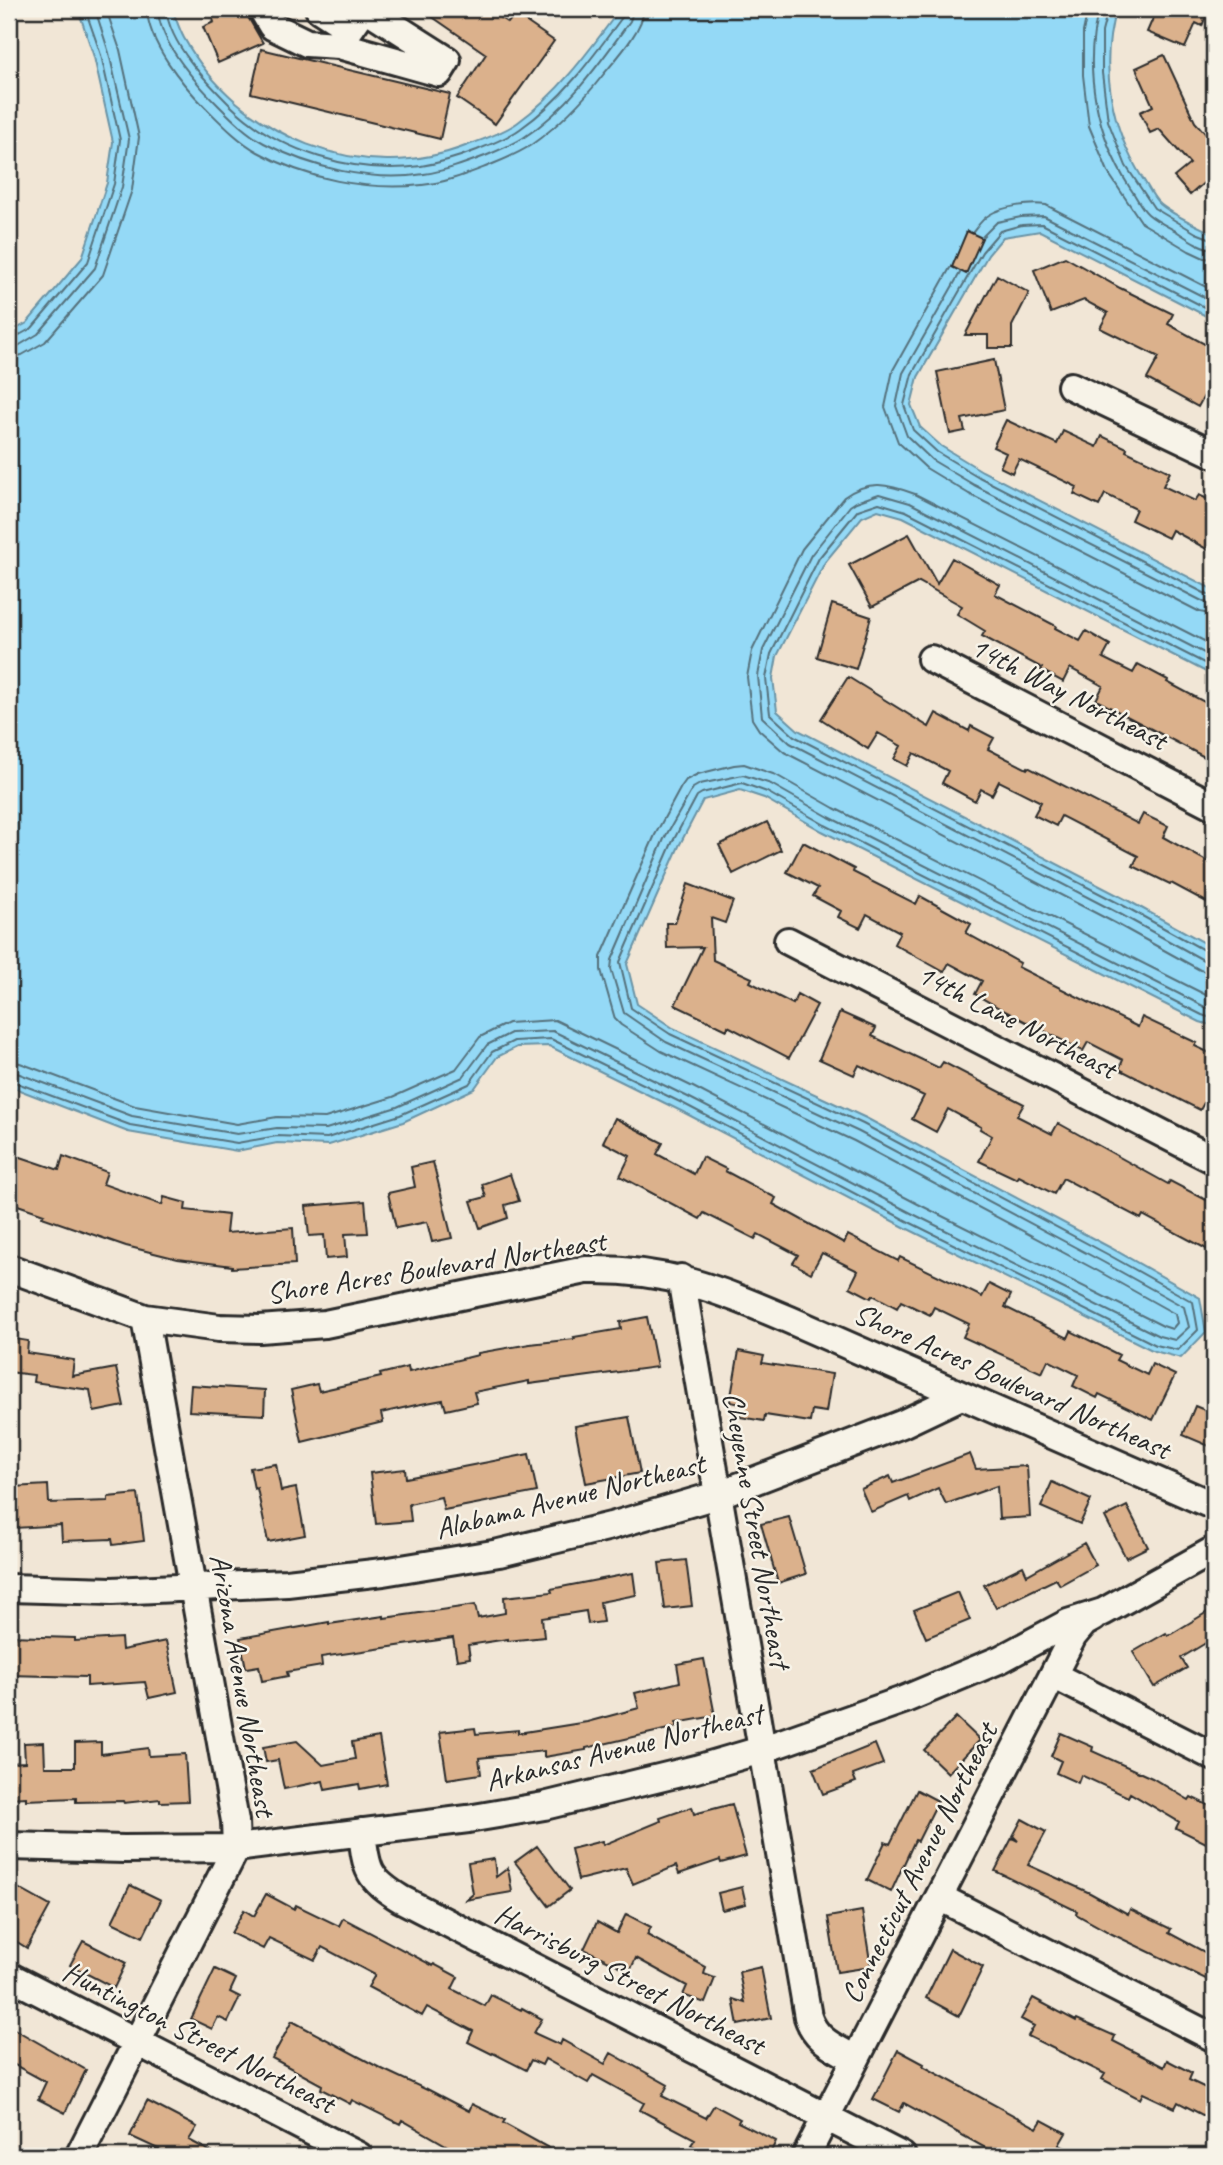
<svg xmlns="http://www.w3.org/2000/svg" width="1223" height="2165" font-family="Caveat,sans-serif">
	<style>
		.water { fill: #94d9f6; stroke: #6a93a5; stroke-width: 2 }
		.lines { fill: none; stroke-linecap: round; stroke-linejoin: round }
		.shore { stroke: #55717c; stroke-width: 2 }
		.building { fill: #dbb18c; stroke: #2b2b2b; stroke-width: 2 }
		.minor-casing { stroke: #2b2b2b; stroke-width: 32 }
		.minor { stroke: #f7f3e8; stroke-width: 26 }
		.labels { text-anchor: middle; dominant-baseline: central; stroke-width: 5; stroke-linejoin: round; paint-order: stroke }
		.street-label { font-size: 30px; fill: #2b2b2b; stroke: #f7f3e8 }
	</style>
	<rect width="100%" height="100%" fill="#f1e6d6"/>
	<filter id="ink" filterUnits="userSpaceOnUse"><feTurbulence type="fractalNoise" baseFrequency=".0143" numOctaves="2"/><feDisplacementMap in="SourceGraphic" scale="14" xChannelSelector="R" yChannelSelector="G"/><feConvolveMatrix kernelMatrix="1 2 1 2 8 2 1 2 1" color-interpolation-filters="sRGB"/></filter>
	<g filter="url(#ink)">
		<!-- water -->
		<path class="water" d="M78,9H172C176,18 179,29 184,38C239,137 363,187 468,145C484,139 503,133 517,123C559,93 589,51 620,9H1116C1099,66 1111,129 1143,179C1148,186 1152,196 1158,202C1168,213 1200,227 1214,234V320L1040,231L1003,237L988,255L918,377L911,405L920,427L941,446L982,471L1214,590V676L903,517L878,510L862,517L825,562L777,656L773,678L777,711L798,730L1127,900L1214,948V1026L1200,1022L822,831L764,798L740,790L703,800L679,846L627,964L637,1004L673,1028L866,1118L1111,1248L1200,1298L1206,1332L1181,1358L1154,1351L906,1228L681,1111L549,1046L517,1047L497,1057L474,1089L403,1122L329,1145L277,1143L237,1151L128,1132L9,1086V333L27,323L82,258L107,183L113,142L94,57Z"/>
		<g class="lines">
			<!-- shore -->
			<path class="shore" d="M147,9C148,43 182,84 205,107C221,123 238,141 258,152C306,179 367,191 422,185C445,183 467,174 488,166C502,160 518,154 531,145C558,126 582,102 603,75C616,59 643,30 644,9
				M158,9C159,43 196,83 219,106C232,119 247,134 264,143C309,167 372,183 424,174C445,171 464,164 485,156C497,151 512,145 523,138C568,109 600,63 630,21L634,9
				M166,9C170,45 205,80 230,105C278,152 354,175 421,166C440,163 459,157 477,150C491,144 508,138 520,129C563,99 593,57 623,16L625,9
				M1088,9L1083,32V75L1089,126L1109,174L1142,223L1189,251L1204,258L1214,259
				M1099,9C1082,69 1097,136 1130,188C1136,196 1141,208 1148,214C1156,221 1167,226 1176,231C1187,238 1200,248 1214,249
				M1108,9L1102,32V73L1108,121L1126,166L1154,208L1196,233L1214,240
				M973,232C978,226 982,219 989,215C1003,206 1030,203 1046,205L1214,291
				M983,236L997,222L1021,217L1044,216L1214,302
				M950,268L893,370L885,407L898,442L926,468L969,494L1200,612L1214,615
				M960,273L903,373L896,406L907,436L932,460L974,485L1204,602L1214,604
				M1214,312L1042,224L1022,225L1000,231L982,252L912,374L904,405L913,430L937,452L979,477L1208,595H1214
				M9,338H14L32,328L88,262L114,184L120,140L101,55L85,9
				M9,347L18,346L38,334L95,268L122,187L129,139L109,53L95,9
				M9,358L22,355L45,342L103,275L132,190L139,137L120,50L106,9
				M1214,646L915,494C888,484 869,479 844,497L802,549L752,651L747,677L752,719L759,730L784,752L1115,923L1200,970L1214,973
				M1214,658L910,503L879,494L856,502L850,506L811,555L763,650L758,676L762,717L790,743L1120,914L1205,961L1214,962
				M1214,668L906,511L879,503L858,510L819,558L771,654L766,678L770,714L794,736L1124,906L1209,953H1214
				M9,1061L20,1063L135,1106L237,1124L277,1117L325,1118L393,1097L456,1069L480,1037L508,1023L555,1020L693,1087L918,1204L1163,1326L1172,1329L1177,1323L1175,1314L1098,1271L854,1141L661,1051L621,1025L615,1019L601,970V957L655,835L681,787L686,780L698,774L734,765L744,764L776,775L834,808L1214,999
				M9,1072L17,1073L132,1116L237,1134L277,1128L326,1129L397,1107L463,1077L487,1045L511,1033L553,1031L688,1097L913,1214L1159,1336L1175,1340L1189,1327L1184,1307L1103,1262L859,1132L666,1042L624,1013L611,969L612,960L664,839L693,788L700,784L743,775L771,784L829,817L1205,1007L1214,1010
				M9,1080L130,1125L237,1143L277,1136L327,1138L400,1115L469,1084L492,1052L514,1041L551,1039L684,1104L909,1222L1156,1345L1178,1350L1198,1330L1193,1302L1107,1254L863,1124L670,1034L631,1008L620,962L672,843L697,796L702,793L742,783L767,792L825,825L1202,1015L1214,1019"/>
		</g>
		<!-- building -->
		<path class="building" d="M209,9H246L248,17L263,43L218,63L203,27L214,22Z
			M421,9H487L508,23L515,14L554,41L495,124L457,98L486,54Z
			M1157,9H1209L1202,26L1196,23L1185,48L1147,32Z
			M261,49L450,94L440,139L251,93Z
			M1164,55L1195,122L1214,143V174L1190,195L1174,177L1190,164L1159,129L1150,133L1140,112L1153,106L1136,68Z
			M967,231L982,238L966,274L952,267Z
			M1065,257L1120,288L1173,314L1168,324L1214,349V399L1205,394L1198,407L1147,379L1159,357L1100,328L1108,313L1084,300L1051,313L1034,270Z
			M997,275L1029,293L1012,326V348H988V335H965Z
			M994,360L1004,410L962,419L965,431L950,434L937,372Z
			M1006,420L1057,444L1063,431L1097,447L1102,436L1127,448L1126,451L1170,472L1163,486L1195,501L1199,495L1214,502V553L1172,530L1168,538L1131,520L1136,509L1105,494L1099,506L1074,494L1077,487L1019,459L1012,473L1000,467L1006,453L993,447Z
			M909,534L937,584L952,558L1000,585L995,594L1056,626L1055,628L1080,641L1086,631L1110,645L1103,658L1133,673L1138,664L1168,680L1167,682L1214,707V762L1096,700L1103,686L1070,668L1063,682L1041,670L1042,668L982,636L985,631L957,614L962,606L919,582L872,607L849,565Z
			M832,604L871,617L856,669L817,657Z
			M848,677L929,727L936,713L969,731L971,726L994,738L988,749L1027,769L1028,767L1138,824L1143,814L1168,826L1163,837L1214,865V906L1171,883L1170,884L1133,866L1138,856L1061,816L1056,826L1034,815L1041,802L999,781L992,795L981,789L975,801L942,783L948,771L914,753L907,766L894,759L901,746L878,733L868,749L821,719Z
			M767,822L781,850L733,874L719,845Z
			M803,842L854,869L853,872L916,904L920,896L971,924L966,933L1020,963L1018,967L1138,1027L1142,1017L1197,1043L1195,1046L1214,1055V1106L1205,1101L1200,1110L1119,1069L1123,1060L1088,1042L1083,1051L1001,1009L975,994L982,981L949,963L944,972L894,944L900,932L867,914L860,928L838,917L841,911L813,896L818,888L787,872Z
			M688,884L733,901L725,923L711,918L713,960L752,978L750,982L793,1004L797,994L817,1005L789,1058L728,1026L727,1030L675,1005L703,947L667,948L666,923H675Z
			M840,1012L876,1028L872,1036L939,1068L943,1062L1024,1104L1017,1116L1052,1134L1058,1123L1168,1184L1170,1181L1214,1204V1253L1143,1215L1141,1219L1063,1178L1054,1194L1019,1176L1017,1179L979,1161L992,1136L980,1129L981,1127L948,1109L936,1132L912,1119L924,1096L859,1065L854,1075L819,1059Z
			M615,1118L663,1143L657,1154L694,1174L702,1157L726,1169L725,1171L776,1198L773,1204L844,1243L848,1235L898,1261L900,1257L982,1297L989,1284L1011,1295L1005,1307L1068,1338L1071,1331L1119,1355L1116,1360L1147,1375L1152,1364L1175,1375L1153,1420L1099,1394L1097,1398L1073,1386L1078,1375L1048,1360L1042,1373L963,1337L969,1324L934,1307L930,1315L901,1301L897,1308L873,1295L871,1298L850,1287L858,1271L822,1253L811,1273L793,1263L798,1255L758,1234L755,1239L704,1213L700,1219L620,1176L630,1156L603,1142Z
			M9,1153L59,1170L63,1156L107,1172L103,1184L162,1205L164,1197L186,1203L185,1210L228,1215L226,1233L293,1228L295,1264L232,1268V1266L178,1259L126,1246L42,1217L44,1214L9,1202Z
			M433,1162L452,1238L432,1242L427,1222L396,1228L388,1193L415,1187L411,1167Z
			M510,1174L519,1201L505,1205L508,1218L480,1228L471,1201L486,1197L482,1184Z
			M365,1201L368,1233L345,1234L347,1257L326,1259L324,1235L309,1236L306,1206Z
			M647,1317L657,1367L529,1384V1381L474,1392L477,1403L446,1410L443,1400L416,1405L381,1413L383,1422L302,1442L291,1390L317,1384L319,1391L381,1377L380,1374L408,1367L409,1372L478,1355V1353L530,1344L575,1339L574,1337L621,1329L620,1322Z
			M9,1338L28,1341L27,1353L74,1360L72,1376L116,1368L124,1406L94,1412L90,1390L33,1382L34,1375L9,1372Z
			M739,1351L764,1356L762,1363L832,1374L826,1412L812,1410L810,1422L765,1415L764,1421L740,1417L742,1404L730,1402Z
			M191,1385L265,1390L264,1415L189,1411Z
			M1195,1406L1214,1414V1448L1183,1435Z
			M629,1417L640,1473L586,1483L575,1426Z
			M529,1454L537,1492L444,1510L441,1497L409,1504L411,1521L376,1524L370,1473L405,1469L406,1478Z
			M970,1454L976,1469L1027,1466L1030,1517L999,1519L997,1486L946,1504L938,1488L910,1501L908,1496L871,1512L861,1489L890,1476L893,1483Z
			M276,1464L281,1491L296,1488L305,1535L268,1542L257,1488L254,1489L250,1468Z
			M1052,1482L1091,1500L1080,1524L1041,1507Z
			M48,1485L49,1503L108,1501V1497L138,1494L144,1541L113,1545L112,1539L62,1541L61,1525L15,1528L12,1487Z
			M1127,1506L1148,1547L1126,1558L1105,1517Z
			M789,1517L806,1574L778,1583L761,1524Z
			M1084,1543L1096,1565L1060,1585L1056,1579L996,1608L984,1585L1023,1566L1027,1575Z
			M686,1560L692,1606L665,1609L659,1563Z
			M633,1573L636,1595L600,1602L603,1622L588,1624L586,1611L542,1618L544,1637L508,1641V1639L468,1645L470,1658L457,1660L453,1638L321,1657L322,1666L287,1672L288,1676L262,1681L259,1666L246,1668L240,1638L329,1622V1624L384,1616V1618L475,1605L478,1618L505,1613L504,1597L552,1592L551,1589Z
			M958,1592L970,1620L926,1638L914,1610Z
			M1214,1608V1638L1181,1658L1187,1668L1154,1687L1133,1652L1166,1633L1168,1636Z
			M9,1636L75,1638V1641L121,1638L122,1650L166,1641L177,1692L149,1698L145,1682L87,1686V1677L9,1675Z
			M704,1659L715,1716L676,1723L677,1727L586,1748V1750L544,1757V1751L479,1758L481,1774L447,1779L440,1732L475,1728L476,1734L518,1730V1733L587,1722L639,1708L635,1693L680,1682L677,1664Z
			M956,1717L980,1740L948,1773L924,1750Z
			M1061,1733L1093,1747L1092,1751L1152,1778L1189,1800L1191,1797L1214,1808V1847L1176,1828L1179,1822L1130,1793L1128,1797L1081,1775L1078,1783L1056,1773L1061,1761L1051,1756Z
			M379,1737L387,1784L360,1789L359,1784L325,1790L323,1781L284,1789L278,1760L266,1762L263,1747L297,1741L323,1765L355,1759L352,1742Z
			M44,1742L45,1767H75V1743L101,1742V1754L148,1748L149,1756L185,1754L188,1801L160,1802V1799L124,1803L123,1801L76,1802V1798L26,1800V1797L9,1798V1763L25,1762L24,1743Z
			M875,1744L883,1764L853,1775L856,1782L823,1794L813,1769Z
			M917,1790L938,1801L918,1841L915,1840L891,1892L867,1880L885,1842L890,1844Z
			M732,1804L746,1856L721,1863L720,1860L679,1874L676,1866L633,1884L626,1868L578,1880L571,1849L602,1841L603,1845L661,1821L660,1818L692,1807L694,1814Z
			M1022,1819L1046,1832L1028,1865L1090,1893L1128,1914L1130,1909L1171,1929L1169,1933L1214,1957V1983L1112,1934L1076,1914L1077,1911L995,1871L1012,1838L1018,1841L1013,1836Z
			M537,1846L570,1890L549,1906L515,1862Z
			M494,1859L496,1877L508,1868L512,1892L466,1900L473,1894L468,1863Z
			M9,1883L50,1906L27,1948L9,1937Z
			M130,1885L161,1900L143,1937L112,1922Z
			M742,1887L746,1904L722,1910L718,1893Z
			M266,1894L294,1909L296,1905L339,1926L343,1918L433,1966L434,1964L458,1977L452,1989L485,2006L491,1995L521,2010L522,2008L542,2019L534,2033L560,2045L562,2040L605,2064L611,2053L668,2085L662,2096L706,2118L714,2105L740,2119L738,2122L776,2141L769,2156H712L691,2145L695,2139L640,2110L644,2103L593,2075L588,2083L545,2059L542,2065L531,2060L526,2070L493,2053L492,2054L468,2042L473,2031L427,2007L422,2016L368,1987L375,1975L322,1947L315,1960L269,1938L263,1949L231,1933L244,1910L254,1916Z
			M862,1911L871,1967L837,1972L828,1917Z
			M626,1914L651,1927L647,1935L706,1967L704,1974L715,1978L705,2003L683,1995L687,1986L636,1958L630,1971L584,1949L597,1922L617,1933Z
			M83,1941L126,1963L114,1988L70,1965Z
			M950,1949L983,1967L959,2016L926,1998Z
			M761,1967L771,2018L738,2025L733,1999L745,2003L739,1972Z
			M215,1969L236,1979L230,1992L240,1997L228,2022L218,2017L212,2029L191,2019Z
			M1033,1998L1076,2021L1077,2019L1115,2036L1113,2041L1164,2067L1167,2060L1192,2073L1189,2080L1214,2092V2121L1178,2102L1175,2108L1143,2093L1140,2099L1102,2079L1105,2074L1028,2036L1034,2026L1021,2019Z
			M292,2021L380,2068L427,2090V2089L469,2111L472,2104L505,2120L503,2123L563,2156H465L402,2120L400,2124L352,2100L350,2104L321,2089L322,2085L272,2058Z
			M9,2026L86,2070L65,2113L38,2099L46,2082L9,2062Z
			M898,2050L924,2064L923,2066L1037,2128L1042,2120L1066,2133L1059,2145L1083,2156H1000L904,2103L899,2112L873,2099Z
			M147,2101L197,2127L189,2140L219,2156H173L130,2136Z"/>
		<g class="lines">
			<defs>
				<path id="minor" d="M262,9L272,26L307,43L339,45L439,73L447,60L367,9
					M319,9L350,29L364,9
					M1071,386L1214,454
					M931,659L1214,806
					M788,941L1214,1160
					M9,1268L145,1318L219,1328L260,1329L325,1324L586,1270C667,1268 717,1289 790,1320L1214,1506
					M681,1278L808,2017C816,2041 835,2047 855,2059
					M9,1588L112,1591L287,1583L383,1572L499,1553L611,1526L717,1495L902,1424L961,1396
					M1053,1675L1214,1757
					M362,1832C366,1870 368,1879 401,1899L902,2156
					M9,1846L124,1849L236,1848L468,1819L544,1806L696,1769L761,1750L903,1700L1001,1659L1068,1623L1103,1612L1214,1550
					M939,1897L1214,2038
					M9,1976L359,2156
					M79,2156L236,1848L235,1821L145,1318
					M806,2156L1073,1636L1084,1623L1093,1618"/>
			</defs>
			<!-- minor casing -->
			<use href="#minor" class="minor-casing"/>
			<!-- minor -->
			<use href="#minor" class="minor"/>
		</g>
	</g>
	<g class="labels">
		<!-- street labels -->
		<g class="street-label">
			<text transform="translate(1069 693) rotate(27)">14th Way Northeast</text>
			<text transform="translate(1017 1021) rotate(27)">14th Lane Northeast</text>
			<text transform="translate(436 1267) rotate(-9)">Shore Acres Boulevard Northeast</text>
			<text transform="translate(1012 1381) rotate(24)">Shore Acres Boulevard Northeast</text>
			<text transform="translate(570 1496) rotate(-14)">Alabama Avenue Northeast</text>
			<text transform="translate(757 1530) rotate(80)">Cheyenne Street Northeast</text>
			<text transform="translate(243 1685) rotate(80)">Arizona Avenue Northeast</text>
			<text transform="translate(624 1747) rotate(-14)">Arkansas Avenue Northeast</text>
			<text transform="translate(919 1863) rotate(-63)">Connecticut Avenue Northeast</text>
			<text transform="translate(630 1979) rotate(27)">Harrisburg Street Northeast</text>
			<text transform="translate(199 2037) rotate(27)">Huntington Street Northeast</text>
		</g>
	</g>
	<!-- margin -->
	<rect width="1223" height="2165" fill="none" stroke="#f7f3e8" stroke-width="35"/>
	<rect x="18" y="18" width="1188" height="2130" fill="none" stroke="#2b2b2b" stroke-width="2.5" filter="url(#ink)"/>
</svg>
